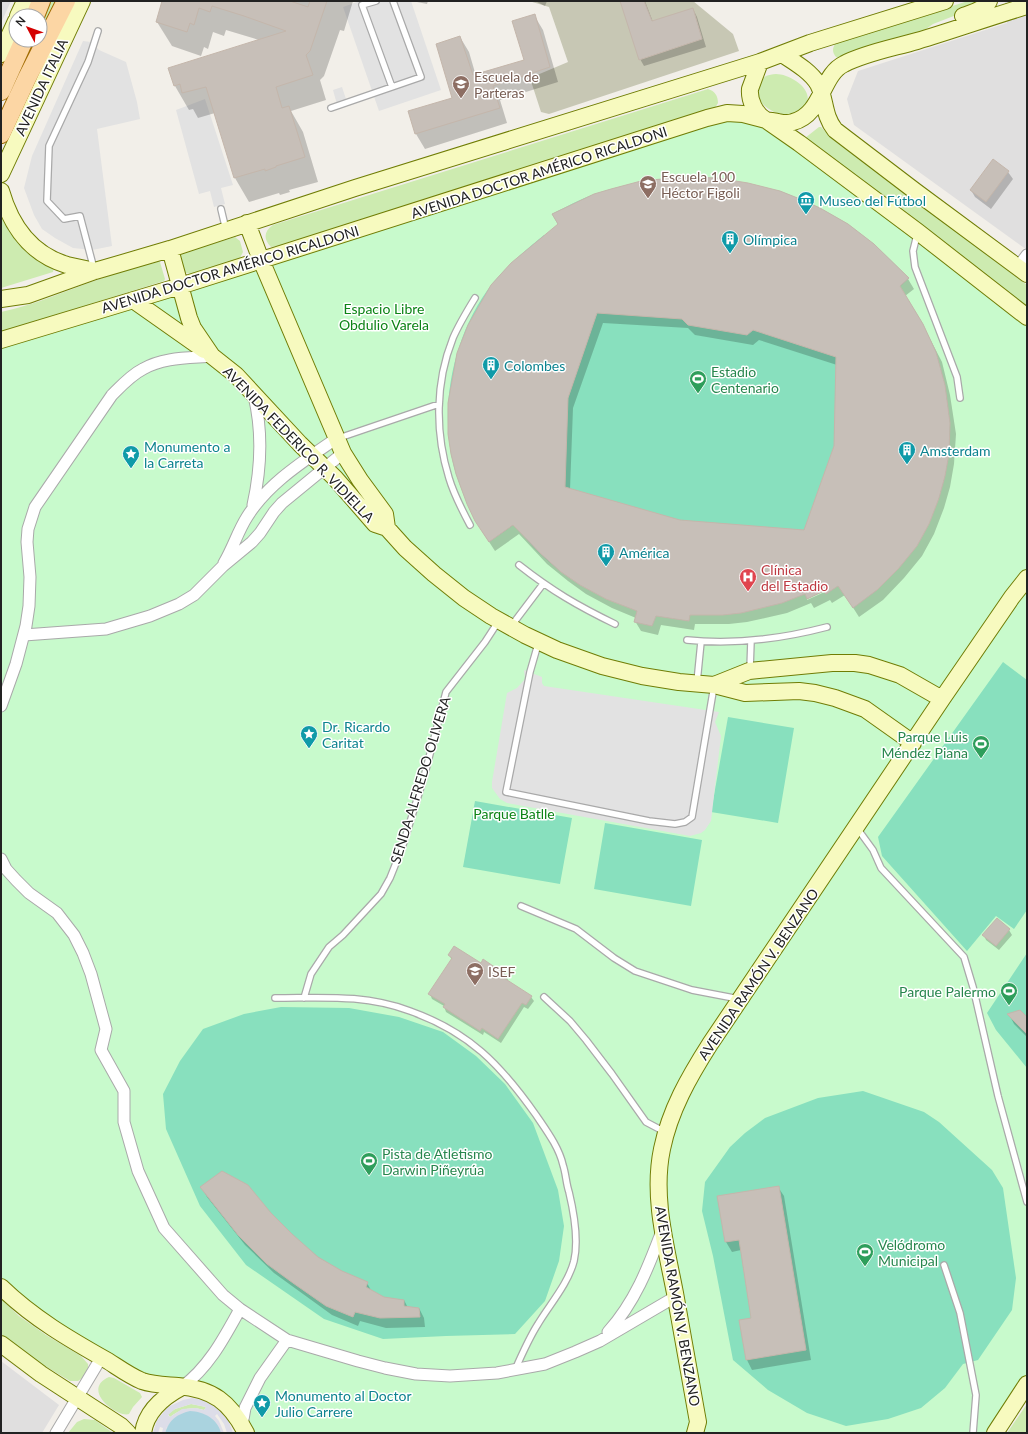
<svg xmlns="http://www.w3.org/2000/svg" width="1028" height="1434" font-family="Lato,sans-serif">
	<style>
		.residential { fill: #e0dfdf }
		.construction { fill: #c7c7b4 }
		.grass { fill: #cdebb0 }
		.park { fill: #c8facc }
		.pitch { fill: #88e0be }
		.parking { fill: #e2e2e2 }
		.plaza { fill: #dddde8; fill-rule: evenodd }
		.water { fill: #aad3df }
		.shadow { fill: #0003; fill-rule: evenodd }
		.building { fill: #c7bfb8; stroke: #c4b6ab; fill-rule: evenodd }
		.lines { fill: none; stroke-linecap: round; stroke-linejoin: round }
		.lane-casing { stroke: #a9a9a9; stroke-width: 8 }
		.street-casing { stroke: #a9a9a9; stroke-width: 13 }
		.secondary-casing { stroke: #707d05; stroke-width: 18 }
		.primary-casing { stroke: #a06b00; stroke-width: 20 }
		.lane { stroke: #fff; stroke-width: 5.5 }
		.street { stroke: #fff; stroke-width: 11 }
		.secondary { stroke: #f7fabf; stroke-width: 16 }
		.primary { stroke: #fcd6a4; stroke-width: 18 }
		.labels { text-anchor: middle; dominant-baseline: central; stroke-width: 3; stroke-linejoin: round; paint-order: stroke }
		.education-label { font-size: 14px; fill: #785e54; stroke: #fff; text-anchor: start }
		.street-label { font-size: 14px; fill: #222; stroke: #fff }
		.culture-label { font-size: 14px; fill: #0d838f; stroke: #fff; text-anchor: start }
		.park-label { font-size: 14px; fill: #0c8416; stroke: #fff }
		.leisure-label { font-size: 14px; fill: #27864d; stroke: #fff; text-anchor: start }
		.health-label { font-size: 14px; fill: #be3a42; stroke: #fff; text-anchor: start }
	</style>
	<rect width="100%" height="100%" fill="#f2efe9"/>
	<!-- residential -->
	<path class="residential" d="M1,1H11L1,23Z
		M1005,1H1027V250L854,125L847,99L858,71L1007,23Z
		M1,1361L59,1405L42,1433H1Z"/>
	<!-- construction -->
	<path class="construction" d="M529,1H693L733,34L739,51L549,114L541,112L530,78L568,62L549,7Z"/>
	<!-- grass -->
	<path class="grass" d="M48,1H58L40,37V20Z
		M968,1H980L977,7L933,24L919,34L840,58L836,57C832,52 832,48 836,43Z
		M776,74C791,74 819,92 803,109C800,113 794,115 789,117C780,115 767,110 761,102C755,95 758,81 766,76C769,75 772,74 776,74Z
		M708,89C715,91 718,96 718,103L715,108L279,246L271,247C263,239 264,231 273,225Z
		M819,127H821L830,136L1027,285V307L805,138Z
		M1,210C13,242 25,252 54,268L53,272L1,288Z
		M235,237L240,241L243,252L240,258L190,274L183,272L179,256L183,253Z
		M156,260L160,262L165,279L164,281L1,332V312C35,305 65,291 97,280C117,273 136,267 156,260Z
		M1,1299L19,1316L46,1335L81,1356L88,1364V1368L86,1373L85,1376L78,1381H70L35,1360L15,1346L1,1334Z
		M109,1377L114,1378L140,1393L142,1397L133,1407L129,1414C118,1418 80,1390 109,1377Z
		M191,1404L206,1407L204,1410C192,1406 180,1409 170,1417L168,1414L175,1409Z
		M1027,1404V1433H1007Z
		M84,1419L95,1420L113,1433H68L77,1422Z"/>
	<!-- park -->
	<path class="park" d="M752,115L1027,317V1384L995,1433H246L227,1404L154,1383L1,1287V340L707,118Z"/>
	<!-- pitch -->
	<path class="pitch" d="M683,177L717,178L780,191L800,199L820,208L848,224L874,244L909,278L895,291L909,301L923,324L936,352L945,385L950,423L949,454L945,476L939,498L899,568L877,590L853,608L838,586L826,594L824,591L807,599L805,594C767,609 731,616 690,615L689,621L656,616L652,626L634,622L637,611C589,593 544,567 515,524L489,542C475,521 464,499 456,474C437,413 452,335 492,284C507,265 526,250 544,235L547,237L561,230L552,214C566,207 580,199 595,194C624,184 653,179 683,177Z
		M1003,662L1027,680V910L1014,929L996,916L967,951L882,856L878,837Z
		M728,717L794,728L778,823L711,812Z
		M475,801L572,818L560,884L463,867Z
		M605,823L702,840L691,906L594,889Z
		M1027,953V1068L996,1030L987,1013Z
		M281,1007L349,1008L399,1017L443,1032L476,1056L505,1084L533,1123L558,1190L564,1226L559,1261L545,1301L515,1334L446,1336L383,1339L324,1319L246,1265L200,1206L166,1129L163,1094L180,1061L203,1029L244,1014Z
		M863,1091L924,1112L939,1122L992,1170L1003,1188L1016,1278L1012,1310L978,1360L963,1364L945,1388L921,1408L888,1419L846,1426L807,1413L768,1390L733,1360L713,1256L702,1211L705,1182L730,1147L745,1133L765,1118L818,1098Z"/>
	<!-- parking -->
	<path class="parking" d="M360,1H411L441,90L379,111L343,7Z
		M83,41L91,42L99,50L126,62L137,102L140,119L97,129L112,246L92,250L73,248L55,238L42,229L34,215L24,188L32,156Z
		M342,87L348,105L338,108L333,90Z
		M205,99L233,185L221,188L225,204L214,207L210,191L199,194L176,110Z
		M524,670L542,677V683L544,686L719,712L715,722L721,736L711,821L705,830L701,833L690,836L507,803L500,799L492,788V782L507,693L517,688L525,679Z"/>
	<!-- plaza -->
	<path class="plaza" d="M192,1398L208,1401L216,1405L227,1417L233,1433H227L224,1424L217,1414L215,1416L219,1421L224,1433H221L220,1430L167,1427L165,1433H162L163,1428L160,1427L158,1433H153L157,1420L168,1407L183,1400ZM191,1404L206,1407L204,1410L196,1408L182,1409L170,1417L168,1415L175,1409Z"/>
	<!-- water -->
	<path class="water" d="M190,1411C204,1412 217,1418 221,1433H165C169,1420 177,1414 190,1411Z"/>
	<!-- shadow -->
	<path class="shadow" d="M163,1H353L344,31L340,30L324,76L320,80L326,100L291,111L303,132L318,182L289,190L290,192L280,195L279,193L249,202L235,178L215,113L198,118L193,109L189,110L175,86L259,40L226,30L224,36L213,32L208,49L204,47L201,56L172,46L157,22Z
		M412,1H428L427,4Z
		M535,1H547L545,6Z
		M621,1H645L653,22L693,9L697,17L706,47L644,66L640,59Z
		M534,15L543,30L558,82L500,100L507,123L425,149L416,134L410,112L454,99L460,37L469,52L476,76L525,61Z
		M1008,172L1013,179L991,209L975,197L971,190Z
		M874,245L908,279L914,289L905,296L928,335L942,362L950,395L956,434L954,464L950,487L944,508L934,534L922,556L904,578L883,600L859,617L845,595L832,603L830,600L814,608L811,603L787,613L747,622L729,624H695L694,630L661,625L658,635L641,631L635,621L636,618L612,608L586,594L568,581L547,564L519,534L495,551L482,531L469,325ZM603,323L688,328L695,335L753,345L759,340L837,365L835,446L804,531L680,521L570,490L573,408ZM828,588L829,590L807,600V598Z
		M997,920L1009,930L1012,935L999,950L986,940L984,935Z
		M449,955L481,964L506,975L508,980L507,981L531,997L534,1001L528,1009L524,1007L501,1043L484,1032L483,1035L446,1012L444,1006L432,999L430,994L452,960Z
		M1009,1014L1027,1018V1037L1014,1024Z
		M778,1187L784,1196L811,1360L752,1370L747,1360L752,1319L741,1250L732,1252L726,1242L718,1197Z
		M202,1188L270,1214L291,1235L318,1257L342,1272L367,1283L372,1292L383,1298L404,1300L408,1308H419L424,1318L425,1327L386,1328L360,1321L358,1326L332,1315L274,1273L245,1245L207,1197Z"/>
	<!-- building -->
	<path class="building" d="M162,1H290L308,7L310,1H327L310,51L306,55L313,75L276,87L282,108L289,106L305,157L276,166V167L265,171V169L234,178L206,87L182,93L180,84L174,86L168,68L286,31L244,16L212,6L210,12L199,8L194,25L190,23L187,32L156,22Z
		M620,1H644L652,21L693,8L702,39L639,60Z
		M535,14L550,67L493,86L500,108L415,134L408,111L452,98L436,44L460,36L473,75L524,60L512,21Z
		M993,159L1009,171L986,202L970,190Z
		M683,177L717,178L748,183L780,191L800,199L820,208L848,224L874,244L909,278L900,286L923,324L936,352L945,385L950,423L949,454L945,476L939,498L929,524L917,546L899,568L877,590L853,608L838,586L826,594L824,591L807,599L805,594L782,603L741,613L723,615H690L689,621L656,616L652,626L634,622L637,611L606,599L580,585L561,572L541,554L513,525L489,542L475,521L467,504L456,474L451,454L448,434V403L457,353L468,325L491,285L511,263L558,224L552,214L594,194L611,189L641,181ZM597,313L682,319L688,325L747,335L753,330L836,357L834,446L804,530L680,520L565,487L568,398Z
		M997,918L1010,929L996,946L982,935Z
		M454,946L481,963L483,959L506,975L504,978L532,996L526,1005L522,1003L498,1039L482,1028L480,1031L443,1007L445,1004L428,994L452,958L448,955Z
		M1020,1010L1027,1017V1034L1007,1014Z
		M222,1171L248,1185L271,1213L292,1234L318,1257L342,1271L368,1282L366,1287L384,1297L404,1300V1306L419,1308L420,1317L380,1318L355,1312L353,1317L326,1306L293,1283L267,1264L238,1235L200,1187Z
		M779,1186L806,1350L746,1360L739,1320L751,1318L739,1240L725,1242L717,1196Z"/>
	<g class="lines">
		<defs>
			<path id="lane" d="M376,1L362,5L392,87
				M331,108L421,77L393,1
				M221,209L226,230
				M917,235L913,251L915,267L957,377L960,398
				M94,269L80,216L64,219L47,201L49,146L88,62L98,31
				M339,438L439,404
				M470,525C462,510 454,495 449,478C435,433 435,383 453,338C459,324 467,311 475,298
				M519,565C552,591 578,606 615,624
				M512,625L543,584
				M687,640C735,645 781,639 827,627
				M538,644L530,672L506,792L649,821L675,824L685,822L692,817L714,686
				M750,669L751,641
				M697,682L701,642
				M857,828L873,850L881,868L964,957L973,987L998,1096L1027,1202
				M521,906L576,929L614,958L635,971L692,990L739,999
				M544,997L570,1021L586,1040L612,1074L646,1122L665,1132
				M275,998C323,998 364,994 410,1011C469,1032 500,1064 536,1115C546,1130 559,1147 563,1165C566,1174 566,1183 569,1192C574,1213 579,1239 574,1261C568,1284 550,1304 538,1324C529,1338 522,1354 515,1370
				M304,998L311,974L329,947L343,935L381,894L390,878L402,848L424,777L446,692L485,642L498,622
				M944,1265L960,1313L976,1395L973,1433"/>
			<path id="street" d="M1018,267L1027,255
				M253,505C261,469 263,433 254,396
				M224,563C233,548 238,531 247,517C268,483 304,461 337,438
				M24,635L106,629L150,616L179,604L194,595L223,566L252,542L260,533L274,512L282,503L343,453
				M1,706L16,664L26,626L29,606L30,577L27,542L28,529L35,507L112,395C121,386 131,375 143,369C163,357 190,358 212,356
				M1,859L6,869L16,880L29,893L57,913L74,935L83,953L91,974L106,1029L101,1050L124,1091V1122L138,1171L164,1228L223,1295L240,1309L287,1340L358,1361L385,1368L416,1374L450,1376L497,1373L545,1364L575,1352L600,1341L675,1297
				M608,1332C635,1302 648,1268 662,1231
				M182,1387C209,1367 224,1338 240,1309
				M242,1425L245,1408L260,1378L287,1340
				M56,1433L101,1358"/>
			<path id="secondary" d="M18,16L25,1
				M963,16C972,13 984,10 989,1
				M1,54L16,21
				M782,54C794,62 810,71 818,84C826,99 823,115 835,130L915,191L1027,274
				M760,62L750,89C749,100 755,114 766,120C769,121 775,121 778,122C783,123 788,124 793,122C823,114 821,75 844,64C865,53 893,48 917,41C954,30 990,17 1027,6
				M1,174L82,1
				M1,191C11,226 30,254 67,265C76,267 86,269 95,271
				M247,223L261,260L343,453L360,480L385,514L387,528
				M170,249L189,318L193,328L212,356L236,375L300,444L335,478L375,524L387,528L405,548L434,574L464,598L491,616L525,635L557,650L602,666L642,676L679,682L714,685L745,693L799,691L815,693L835,698L865,709L913,743
				M1,299L28,295L95,271L170,249L355,188L760,62L810,43L945,1
				M133,300L204,350
				M1,340L180,286L707,118L727,113L743,114L766,120L799,143L918,232L1027,317
				M714,685L749,671L832,663H855L869,665L900,675L942,699
				M1,1287C33,1318 69,1339 108,1361C119,1368 130,1376 142,1381C153,1385 167,1385 178,1386C213,1389 230,1402 246,1433
				M1,1344L41,1374L121,1426L128,1433
				M143,1433C146,1411 163,1397 182,1387
				M695,1433L698,1422C690,1379 683,1336 675,1293C666,1246 652,1197 662,1149C670,1110 689,1077 710,1044L942,699L1012,597L1027,578
				M995,1433L1027,1384"/>
			<path id="primary" d="M35,16L41,1
				M1,91L24,40
				M1,134L27,78L66,1"/>
		</defs>
		<!-- lane casing -->
		<use href="#lane" class="lane-casing"/>
		<!-- street casing -->
		<use href="#street" class="street-casing"/>
		<!-- secondary casing -->
		<use href="#secondary" class="secondary-casing"/>
		<!-- primary casing -->
		<use href="#primary" class="primary-casing"/>
		<!-- lane -->
		<use href="#lane" class="lane"/>
		<!-- street -->
		<use href="#street" class="street"/>
		<!-- secondary -->
		<use href="#secondary" class="secondary"/>
		<!-- primary -->
		<use href="#primary" class="primary"/>
	</g>
	<!-- icons -->
	<defs>
		<symbol id="university-pin" viewBox="-11 -11 22 30"><path d="M0 17L-7.5 6A9.5 9.5 0 1 1 7.5 6Z" fill="#8d6e63" stroke="#fff"/><path d="M0-5L7-2L0 1L-7-2ZM-4 1L0 2.5L4 1V4Q0 6-4 4Z" fill="#fff"/></symbol>
		<symbol id="school-pin" viewBox="-11 -11 22 30"><path d="M0 17L-7.5 6A9.5 9.5 0 1 1 7.5 6Z" fill="#8d6e63" stroke="#fff"/><path d="M0-5L7-2L0 1L-7-2ZM-4 1L0 2.5L4 1V4Q0 6-4 4Z" fill="#fff"/></symbol>
		<symbol id="museum-pin" viewBox="-11 -11 22 30"><path d="M0 17L-7.5 6A9.5 9.5 0 1 1 7.5 6Z" fill="#0f9aa8" stroke="#fff"/><path d="M0-6L6-3V-2H-6V-3ZM-5-1h2V3h-2ZM-1-1h2V3h-2ZM3-1h2V3H3ZM-6 4H6V6H-6Z" fill="#fff"/></symbol>
		<symbol id="building-pin" viewBox="-11 -11 22 30"><path d="M0 17L-7.5 6A9.5 9.5 0 1 1 7.5 6Z" fill="#0f9aa8" stroke="#fff"/><path d="M-4-6H4V6H1V3H-1V6H-4ZM-2.5-4.3h1.7v1.8h-1.7ZM.8-4.3h1.7v1.8H.8ZM-2.5-1h1.7V.8h-1.7ZM.8-1h1.7V.8H.8Z" fill="#fff"/></symbol>
		<symbol id="stadium-pin" viewBox="-11 -11 22 30"><path d="M0 17L-7.5 6A9.5 9.5 0 1 1 7.5 6Z" fill="#2e9e5b" stroke="#fff"/><path d="M0-5a6.5 5 0 1 0 0 10a6.5 5 0 1 0 0-10ZM-3.5-1.8h7v3.6h-7Z" fill="#fff"/></symbol>
		<symbol id="sight-pin" viewBox="-11 -11 22 30"><path d="M0 17L-7.5 6A9.5 9.5 0 1 1 7.5 6Z" fill="#0f9aa8" stroke="#fff"/><path d="M0-6L1.8-2.2L6-1.7L2.9 1.2L3.7 5.4L0 3.3L-3.7 5.4L-2.9 1.2L-6-1.7L-1.8-2.2Z" fill="#fff"/></symbol>
		<symbol id="hospital-pin" viewBox="-11 -11 22 30"><path d="M0 17L-7.5 6A9.5 9.5 0 1 1 7.5 6Z" fill="#e0444e" stroke="#fff"/><path d="M-5-5h3v3.5h4V-5h3V5h-3V1.5h-4V5h-3Z" fill="#fff"/></symbol>
	</defs>
	<g fill-rule="evenodd">
		<use href="#university-pin" x="451" y="74" width="20" height="27"/>
		<use href="#school-pin" x="638" y="174" width="20" height="27"/>
		<use href="#museum-pin" x="796" y="190" width="20" height="27"/>
		<use href="#building-pin" x="720" y="229" width="20" height="27"/>
		<use href="#building-pin" x="481" y="355" width="20" height="27"/>
		<use href="#stadium-pin" x="688" y="369" width="20" height="27"/>
		<use href="#building-pin" x="897" y="440" width="20" height="27"/>
		<use href="#sight-pin" x="121" y="444" width="20" height="27"/>
		<use href="#building-pin" x="596" y="542" width="20" height="27"/>
		<use href="#hospital-pin" x="738" y="567" width="20" height="27"/>
		<use href="#sight-pin" x="299" y="724" width="20" height="27"/>
		<use href="#stadium-pin" x="971" y="734" width="20" height="27"/>
		<use href="#university-pin" x="465" y="961" width="20" height="27"/>
		<use href="#stadium-pin" x="999" y="981" width="20" height="27"/>
		<use href="#stadium-pin" x="359" y="1151" width="20" height="27"/>
		<use href="#stadium-pin" x="855" y="1242" width="20" height="27"/>
		<use href="#sight-pin" x="252" y="1393" width="20" height="27"/>
	</g>
	<g class="labels">
		<!-- education labels -->
		<g class="education-label">
			<text x="474" y="76">Escuela de<tspan x="474" dy="16">Parteras</tspan></text>
			<text x="661" y="176">Escuela 100<tspan x="661" dy="16">Héctor Figoli</tspan></text>
			<text x="488" y="971">ISEF</text>
		</g>
		<!-- street labels -->
		<g class="street-label">
			<text transform="translate(41 87) rotate(-65)">AVENIDA ITALIA</text>
			<text transform="translate(539 172) rotate(-18)">AVENIDA DOCTOR AMÉRICO RICALDONI</text>
			<text transform="translate(230 269) rotate(-17)">AVENIDA DOCTOR AMÉRICO RICALDONI</text>
			<text transform="translate(299 444) rotate(46)">AVENIDA FEDERICO R. VIDIELLA</text>
			<text transform="translate(420 780) rotate(-73)">SENDA ALFREDO OLIVERA</text>
			<text transform="translate(758 974) rotate(-56)">AVENIDA RAMÓN V. BENZANO</text>
			<text transform="translate(678 1306) rotate(80)">AVENIDA RAMÓN V. BENZANO</text>
		</g>
		<!-- culture labels -->
		<g class="culture-label">
			<text x="819" y="200">Museo del Fútbol</text>
			<text x="743" y="239">Olímpica</text>
			<text x="504" y="365">Colombes</text>
			<text x="144" y="446">Monumento a<tspan x="144" dy="16">la Carreta</tspan></text>
			<text x="920" y="450">Amsterdam</text>
			<text x="619" y="552">América</text>
			<text x="322" y="726">Dr. Ricardo<tspan x="322" dy="16">Caritat</tspan></text>
			<text x="275" y="1395">Monumento al Doctor<tspan x="275" dy="16">Julio Carrere</tspan></text>
		</g>
		<!-- park labels -->
		<g class="park-label">
			<text x="384" y="308">Espacio Libre<tspan x="384" dy="16">Obdulio Varela</tspan></text>
			<text x="514" y="813">Parque Batlle</text>
		</g>
		<!-- leisure labels -->
		<g class="leisure-label">
			<text x="711" y="371">Estadio<tspan x="711" dy="16">Centenario</tspan></text>
			<text x="968" y="736" text-anchor="end">Parque Luis<tspan x="968" dy="16">Méndez Piana</tspan></text>
			<text x="996" y="991" text-anchor="end">Parque Palermo</text>
			<text x="382" y="1153">Pista de Atletismo<tspan x="382" dy="16">Darwin Piñeyrúa</tspan></text>
			<text x="878" y="1244">Velódromo<tspan x="878" dy="16">Municipal</tspan></text>
		</g>
		<!-- health labels -->
		<g class="health-label">
			<text x="761" y="569">Clínica<tspan x="761" dy="16">del Estadio</tspan></text>
		</g>
	</g>
	<!-- border -->
	<rect width="1028" height="1434" fill="none" stroke="#222222" stroke-width="4"/>
	<!-- north arrow -->
	<g transform="translate(28 28) rotate(311)"><circle r="19" fill="#ffffff" stroke="#a7a7a7"/>
	<path d="M0-3L7 15L0 10L-7 15Z" fill="#d40000"/>
	<text y="-6" font-size="11" font-weight="bold" text-anchor="middle" fill="#222222">N</text>
	</g>
</svg>
